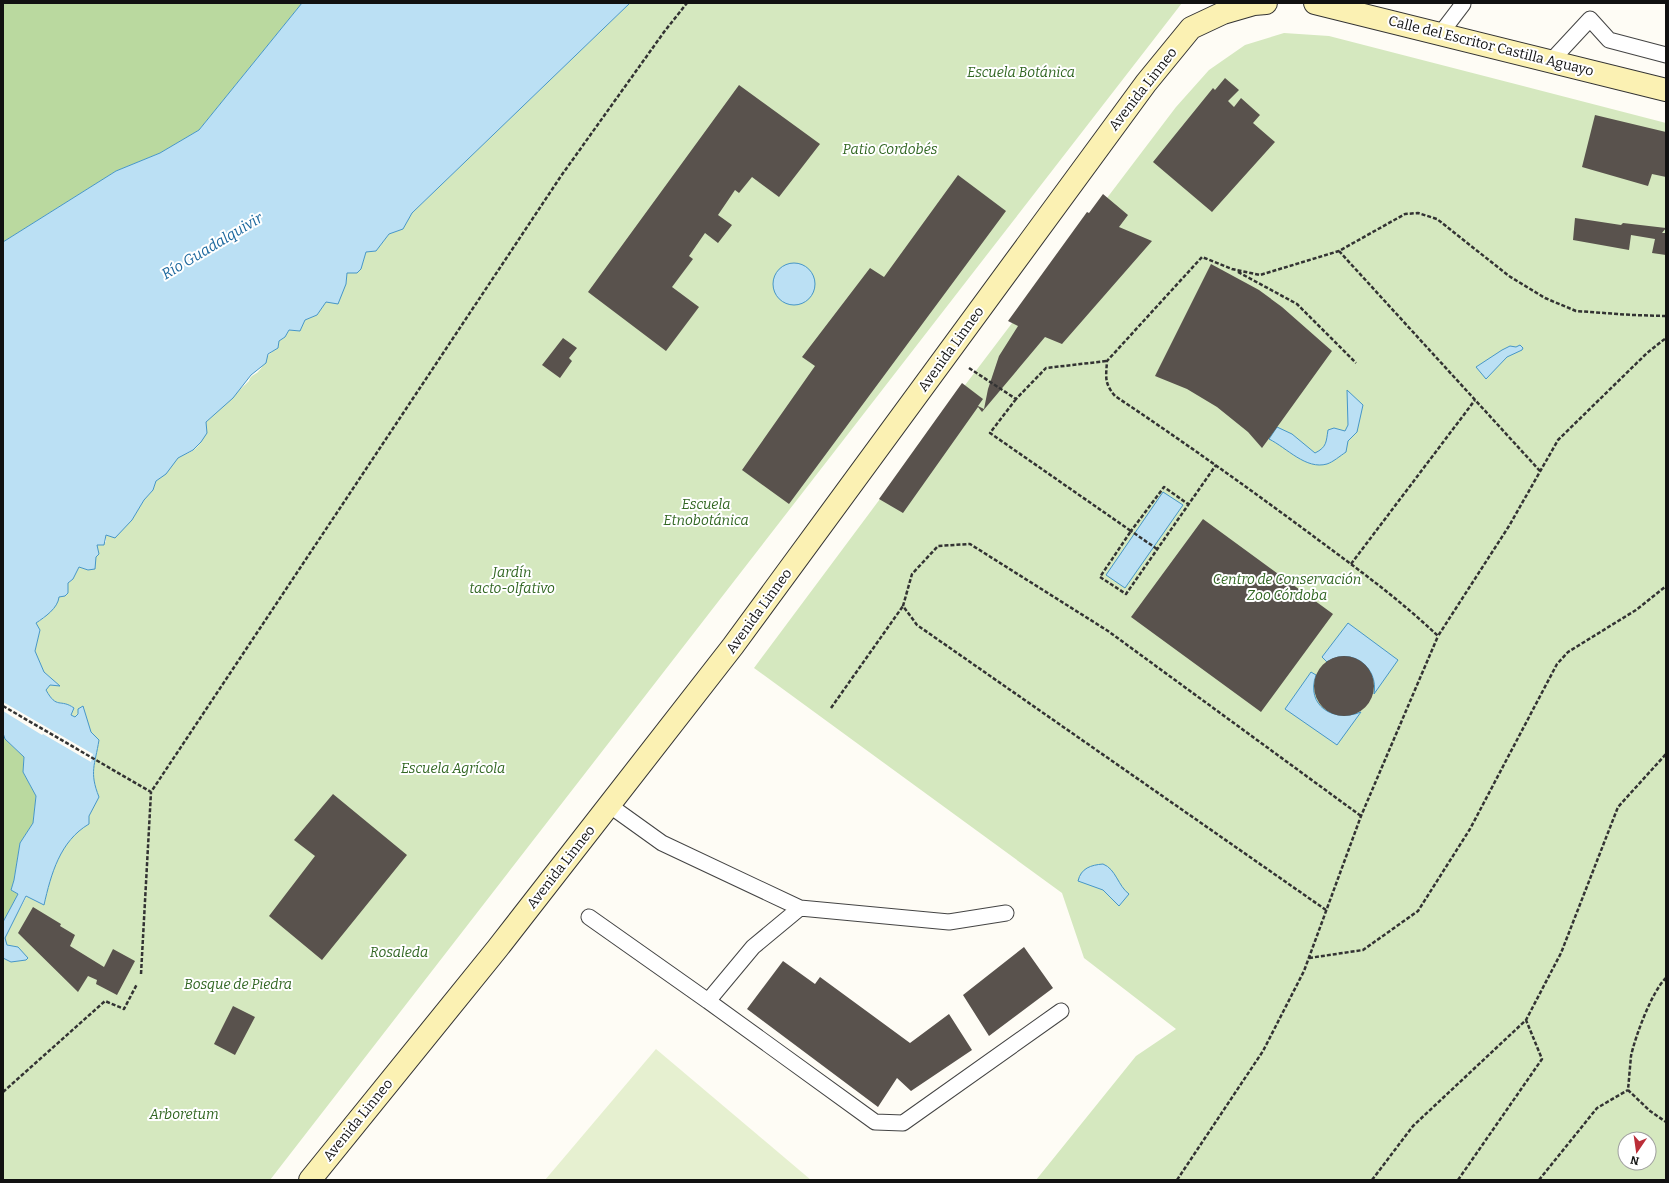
<svg xmlns="http://www.w3.org/2000/svg" width="1669" height="1183" font-family="Bitter,serif">
	<style>
		.green { fill: #d5e8bf; fill-rule: evenodd }
		.forest { fill: #bad99f }
		.pitch { fill: #e6f0d0 }
		.water { fill: #bbe0f4; stroke: #4696c7 }
		.pier { fill: #fefcf5 }
		.building { fill: #59524d }
		.lines { fill: none; stroke-linecap: round; stroke-linejoin: round }
		.lane-casing { stroke: #444; stroke-width: 17 }
		.secondary-casing { stroke: #333; stroke-width: 24 }
		.path { stroke: #333; stroke-width: 2.5; stroke-dasharray: 4 2; stroke-linecap: butt }
		.lane { stroke: #fff; stroke-width: 15 }
		.secondary { stroke: #fbf1b3; stroke-width: 22 }
		.labels { text-anchor: middle; dominant-baseline: central; stroke-width: 4; stroke-linejoin: round; paint-order: stroke }
		.street-label { font-size: 14px; fill: #111; stroke: #fff }
		.park-label { font-size: 14px; font-style: italic; fill: #326723; stroke: #fff }
		.water-label { font-size: 15px; font-style: italic; fill: #1e699e; stroke: #fff }
	</style>
	<rect width="100%" height="100%" fill="#fefcf5"/>
	<!-- green -->
	<path class="green" d="M630,3H1182L270,1180H3V958L11,962L18,947L7,945L4,938L27,896L44,905C51,874 60,841 89,824V816L99,797C89,772 95,765 99,740L91,733L83,706L75,717L71,715L74,708C60,698 57,710 46,690L50,685H59L44,672L35,651L40,630L36,623L44,618L68,583L73,579L79,567L88,570L97,545L106,542V535L110,536L132,520L144,500L153,490L156,481C167,473 169,466 178,458C181,455 187,454 192,451C202,445 207,433 206,422L249,381C251,375 253,376 258,372C267,363 263,356 278,348L279,341L285,337L289,330L300,331L305,320L317,315L326,302L346,284L347,273H357L361,269L366,252L376,251L389,234L403,229L412,213Z
		M1284,33L1329,36L1666,123V1180H1036L1136,1056L1176,1029L1084,958L1062,893L754,668L953,401L1176,107L1209,70L1245,45ZM1625,1139H1649V1163H1625Z"/>
	<!-- forest -->
	<path class="forest" d="M3,3H302L199,130L160,153L116,171L3,242Z
		M3,733L5,739L24,757L23,772L36,796L33,823L20,843L14,880L11,890L18,894L3,922Z"/>
	<!-- pitch -->
	<path class="pitch" d="M656,1049L811,1180H545Z"/>
	<!-- water -->
	<path class="water" d="M302,3H630L412,213L403,229L389,234L376,251L366,252L361,269L357,273H347L346,284L338,304L326,302L317,315L305,320L300,331L289,330L285,337L279,341L278,348L268,354L266,363L251,375L233,398L206,422L207,433L201,442L193,450L178,458L166,474L156,481L153,490L144,500L132,520L115,538L106,535L104,545H97L99,554L96,557L95,569L88,570L79,567L73,579L68,583V593L65,596L59,597C58,608 45,617 36,623L40,630L35,651L44,672L60,686L50,685L46,690C57,710 60,698 74,708L71,715L75,717L78,714V709L83,706L91,732L99,740C95,765 89,772 99,797L89,816V824C60,841 51,874 44,905L26,896L5,938L7,945L18,947L28,958L26,960L11,962L3,958V922L18,894L11,890L14,880L20,843L33,823L36,796L23,772L24,757L5,739L3,733V242L116,171L160,153L199,130Z
		M773 284a21 21 0 1 1 42 0a21 21 0 1 1-42 0Z
		M1520,345L1523,348L1522,350L1507,357L1486,379L1476,367L1502,350L1510,346L1516,347Z
		M1347,390L1363,405L1357,432L1348,441L1346,452C1340,456 1333,462 1327,464C1306,470 1287,448 1269,439L1277,427L1292,434L1315,453C1327,447 1326,442 1328,430L1334,428L1345,431L1348,425Z
		M1163,492L1183,505L1125,588L1106,575Z
		M1348,623L1398,660L1374,694C1379,667 1351,646 1327,662L1322,657Z
		M1311,672L1316,675C1305,706 1334,723 1361,712L1337,745L1285,709Z
		M1103,864C1116,869 1118,886 1129,894L1119,906L1103,890L1078,881C1081,868 1091,865 1103,864Z"/>
	<!-- pier -->
	<path class="pier" d="M3,702L93,754L91,762L43,734L42,735L3,711Z"/>
	<!-- building -->
	<path class="building" d="M1225,78L1239,90L1228,101L1234,107L1241,98L1260,115L1253,123L1275,142L1212,212L1153,162L1213,88L1215,90Z
		M739,85L820,144L779,197L752,177L739,193L735,190L718,215L732,225L718,243L705,233L689,256L693,259L672,287L699,307L666,351L588,292Z
		M1595,115L1666,132V177L1652,174L1648,186L1582,167Z
		M958,175L1006,211L789,504L742,470L815,366L802,357L870,268L884,277Z
		M1103,194L1128,215L1119,227L1152,241L1062,344L1045,337L982,412L978,407L903,513L879,499L962,383L983,399L978,406L984,409L988,389L999,356L1018,326L1008,321L1087,212L1089,213Z
		M1575,218L1621,225L1623,223L1666,228L1662,233H1666V255L1652,253L1655,239L1631,235L1629,250L1573,240Z
		M1211,264L1259,290L1282,307L1332,351L1262,448L1248,432L1217,407L1187,389L1155,376Z
		M563,338L577,348L569,358L572,361L560,378L542,365Z
		M1203,519L1333,614L1261,712L1131,617Z
		M1314 686a30 30 0 1 1 60 0a30 30 0 1 1-60 0Z
		M333,794L407,855L322,960L269,916L315,856L294,840Z
		M33,907L61,924L60,926L75,935L70,946L104,967L113,949L135,961L117,995L96,984L97,980L88,976L78,992L18,933Z
		M1024,947L1053,988L989,1036L963,995Z
		M783,961L815,984L820,977L910,1043L949,1014L972,1050L911,1091L897,1078L878,1107L747,1009Z
		M233,1006L255,1017L235,1055L214,1044Z"/>
	<g class="lines">
		<defs>
			<path id="lane" d="M1441,33L1463,4
				M1551,61L1590,19L1609,40L1666,55
				M609,805L662,843L800,908L949,922L1006,913
				M800,908L753,947L708,1001L875,1122L903,1123L1061,1011
				M589,917L708,1001"/>
			<path id="secondary" d="M1315,3L1666,90
				M310,1180L497,949L733,646L1146,83L1191,28L1223,13L1254,4L1266,3"/>
		</defs>
		<!-- lane casing -->
		<use href="#lane" class="lane-casing"/>
		<!-- secondary casing -->
		<use href="#secondary" class="secondary-casing"/>
		<!-- path -->
		<path class="path" d="M1339,251L1540,471
			M1238,272L1297,304L1356,363
			M1666,316L1632,315L1576,311L1545,298L1509,276L1437,219L1418,213L1405,214L1339,251L1260,275L1232,269L1202,257L1107,361C1106,377 1104,383 1115,396C1178,438 1240,482 1301,527C1348,562 1396,596 1438,636L1509,526L1558,440L1647,353L1666,338
			M969,368L1016,399L1046,368L1107,361
			M1016,399L990,433L1131,531L1100,577L1126,594L1216,465
			M1157,549L1131,531L1164,487L1188,504
			M1351,564L1475,400
			M3,706L151,792L561,176L664,32L687,3
			M831,708L903,606
			M1326,910L917,625L903,606L912,574L938,546L970,544L1108,631L1361,816
			M1309,958L1363,950L1418,911L1470,829L1557,664L1568,652L1636,610L1666,586
			M141,974L151,792
			M1666,978C1652,991 1635,1037 1631,1056C1630,1067 1629,1079 1628,1090L1650,1111L1666,1122
			M3,1092L105,1001L124,1009L137,984
			M1177,1180L1263,1051L1304,971L1361,816L1438,636
			M1372,1180L1413,1126L1526,1020L1561,953L1618,807L1666,754
			M1458,1180L1542,1059L1526,1020
			M1539,1180L1597,1108L1628,1090"/>
		<!-- lane -->
		<use href="#lane" class="lane"/>
		<!-- secondary -->
		<use href="#secondary" class="secondary"/>
	</g>
	<g class="labels">
		<!-- street labels -->
		<g class="street-label">
			<text transform="translate(1491 46) rotate(14)">Calle del Escritor Castilla Aguayo</text>
			<text transform="translate(1143 89) rotate(-52)">Avenida Linneo</text>
			<text transform="translate(951 349) rotate(-54)">Avenida Linneo</text>
			<text transform="translate(759 611) rotate(-54)">Avenida Linneo</text>
			<text transform="translate(561 867) rotate(-52)">Avenida Linneo</text>
			<text transform="translate(358 1120) rotate(-51)">Avenida Linneo</text>
		</g>
		<!-- park labels -->
		<g class="park-label">
			<text x="1021" y="72">Escuela Botánica</text>
			<text x="890" y="149">Patio Cordobés</text>
			<text x="706" y="504">Escuela<tspan x="706" dy="16">Etnobotánica</tspan></text>
			<text x="512" y="572">Jardín<tspan x="512" dy="16">tacto-olfativo</tspan></text>
			<text x="1287" y="579">Centro de Conservación<tspan x="1287" dy="16">Zoo Córdoba</tspan></text>
			<text x="453" y="768">Escuela Agrícola</text>
			<text x="399" y="952">Rosaleda</text>
			<text x="238" y="984">Bosque de Piedra</text>
			<text x="184" y="1114">Arboretum</text>
		</g>
		<!-- water labels -->
		<g class="water-label">
			<text transform="translate(212 246) rotate(-31)">Río Guadalquivir</text>
		</g>
	</g>
	<!-- border -->
	<rect width="1669" height="1183" fill="none" stroke="#111111" stroke-width="8"/>
	<!-- north arrow -->
	<g transform="translate(1637 1151) rotate(193)"><circle r="19" fill="#ffffff" stroke="#a0a0a0"/>
	<path d="M0-3L7 15L0 10L-7 15Z" fill="#bb2e38"/>
	<text y="-6" font-size="11" font-weight="bold" text-anchor="middle" fill="#111111">N</text>
	</g>
</svg>
